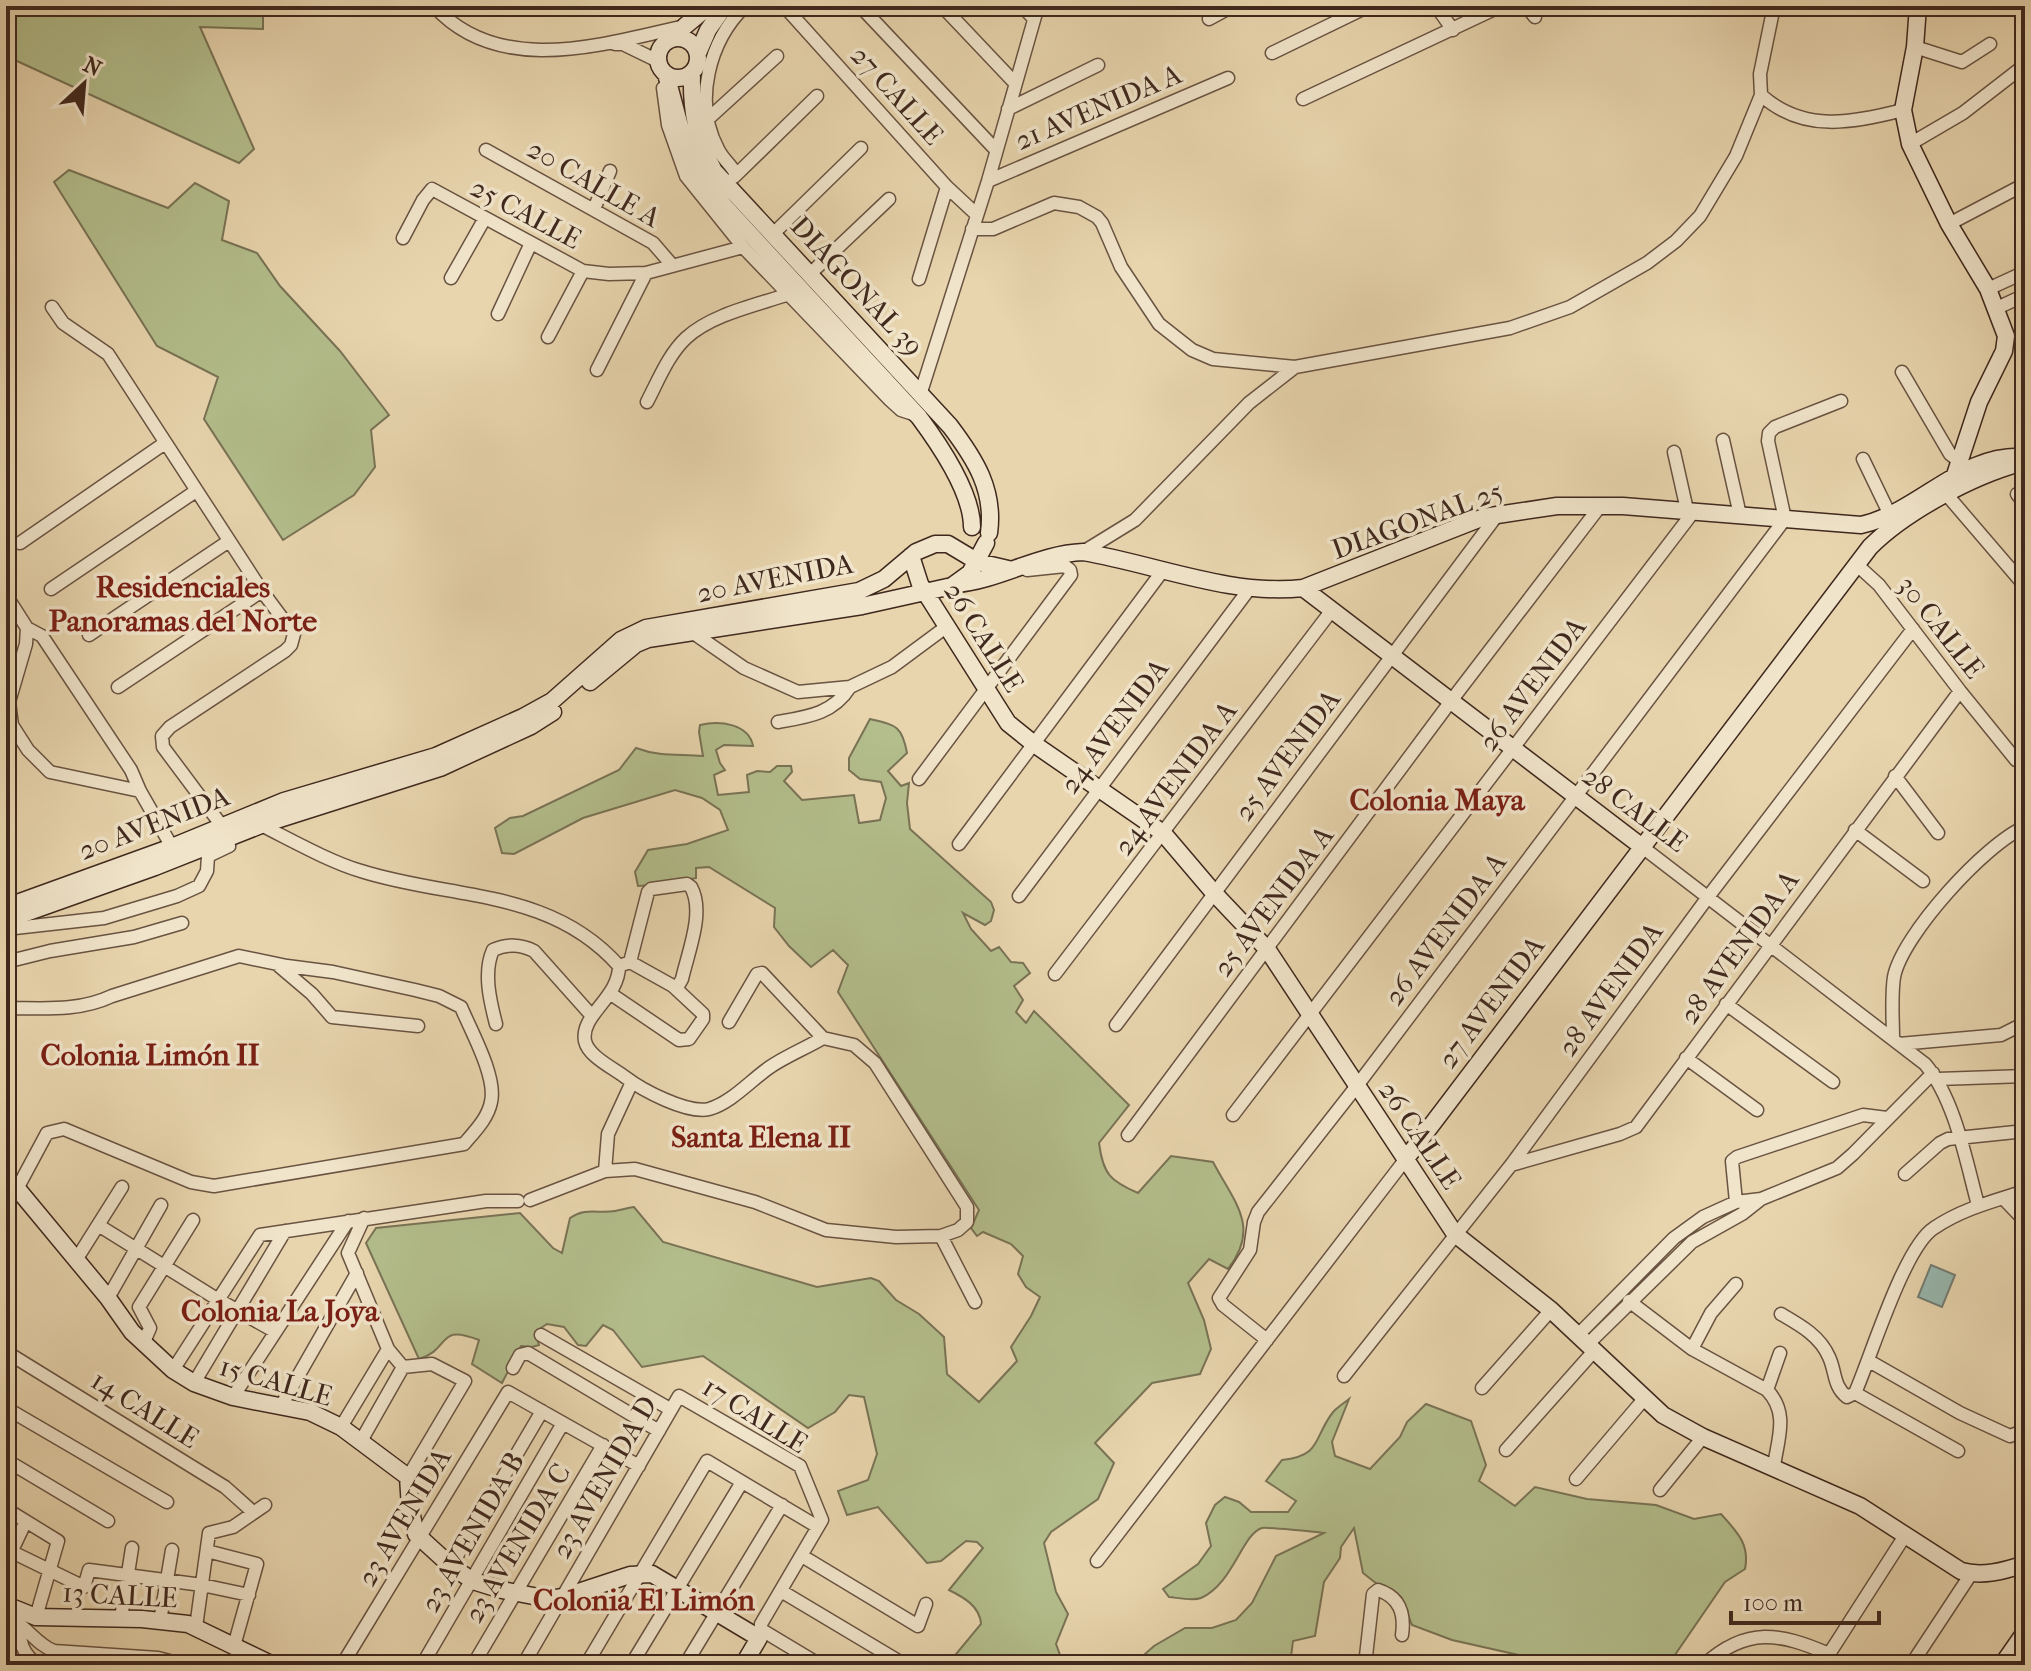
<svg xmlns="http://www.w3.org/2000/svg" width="2031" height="1671" font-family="'IM FELL French Canon',serif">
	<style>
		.green { fill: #b3be8c; stroke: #797355; stroke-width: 2 }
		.water { fill: #98b8af; stroke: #747e75; stroke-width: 2 }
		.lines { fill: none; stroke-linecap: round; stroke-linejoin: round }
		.street-casing { stroke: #695342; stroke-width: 15 }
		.secondary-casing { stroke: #3f281e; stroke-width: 19 }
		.street { stroke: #f0e4ca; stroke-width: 12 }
		.secondary { stroke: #f0e4ca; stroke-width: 16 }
		.labels { text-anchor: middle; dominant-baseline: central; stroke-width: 7; stroke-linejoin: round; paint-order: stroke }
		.street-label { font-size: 28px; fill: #3f281e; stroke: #f0e4ca }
		.neighbourhood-label { font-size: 30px; font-weight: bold; fill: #7a1f14; stroke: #f0e4ca }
	</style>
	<rect width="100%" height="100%" fill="#e8d5ae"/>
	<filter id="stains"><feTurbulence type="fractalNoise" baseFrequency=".0025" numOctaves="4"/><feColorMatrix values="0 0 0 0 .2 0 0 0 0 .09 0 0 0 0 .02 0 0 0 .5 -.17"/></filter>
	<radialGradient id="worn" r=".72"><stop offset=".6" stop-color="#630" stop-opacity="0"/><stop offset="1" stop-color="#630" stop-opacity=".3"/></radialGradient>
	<!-- green -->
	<path class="green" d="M6,6H263V29L200,27L254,149L239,163L6,56Z
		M69,170L168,208L195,183L229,201L222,240L257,253L280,286L340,351L389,415L371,430L375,467L354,495L283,540L204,419L218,377L157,346L54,182Z
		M870,719C895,725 902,725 907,753L888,771L901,786L909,783L907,803L910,829L991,902L994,910L991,921L985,925L963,913L971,929L991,951L999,947L1011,962L1023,963L1030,973L1014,986L1023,1000L1016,1012L1026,1023L1034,1011L1129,1105L1099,1143C1103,1174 1110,1181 1138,1193L1171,1156L1213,1162C1234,1202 1261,1227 1228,1269L1209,1259L1188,1283L1204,1320L1211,1349L1200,1374L1152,1383L1095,1443L1114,1463L1098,1499L1051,1532L1044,1543L1056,1592L1068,1614L1056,1644L1063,1663L1069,1665H947L981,1624C980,1606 963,1597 949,1590L983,1548L977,1542L966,1541L941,1561L927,1563L878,1507L847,1515L838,1491L868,1480L877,1454L864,1397L849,1395L835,1412L808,1428L703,1356L642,1367L613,1330L603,1325L586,1346L578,1345L564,1327L547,1324L535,1332L539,1345L532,1347L521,1346L502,1383L472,1364L479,1340C436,1323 452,1349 419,1359L366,1243L376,1228L520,1213L553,1248L562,1253L570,1218C586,1207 598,1214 615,1211C621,1210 627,1208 634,1207L663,1242L817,1287L871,1278L879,1281L896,1300L919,1314L944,1337L947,1374L979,1402L1017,1361L1011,1347L1031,1316L1040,1297L1026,1287L1018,1274L1023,1256L1011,1244L983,1232L977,1236L971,1228L979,1210L838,992L848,965L833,950L811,967L789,946L774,927L775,908L709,867L696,868V878L669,884L638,886L635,872L648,850L687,844L728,830L720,810L702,798L675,790L583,818L514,854L502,853L495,828L510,818L523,816L619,770L636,748C660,757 678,754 703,756L699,732L700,725C720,720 749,724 753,746L724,745L716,750L720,763L725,770L714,775L718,795L749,792L747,775L757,771L770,772L777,766H791L792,772L784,781L802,800L854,795L859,823L880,820L886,798L881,782L860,779L849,770V758Z
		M1349,1399L1332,1442L1335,1456L1370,1469L1400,1437L1407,1422L1426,1404L1471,1421L1486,1465L1479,1481L1515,1506L1535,1487L1587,1499L1656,1505L1694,1519L1721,1514C1737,1532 1750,1544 1745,1569L1725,1582L1668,1665H1537L1523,1656L1452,1640L1412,1625L1401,1597L1377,1584L1363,1573L1354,1528L1341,1547L1340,1558L1324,1582L1315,1636L1293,1641L1290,1665H1096L1112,1660L1136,1662L1154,1646L1185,1628H1212L1236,1620L1252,1603L1276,1556L1324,1533C1318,1532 1266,1527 1262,1528C1242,1534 1233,1584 1201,1598C1193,1601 1179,1598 1169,1597L1163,1589L1198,1564L1211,1546L1206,1523L1215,1505L1225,1497L1239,1502L1251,1512H1288L1296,1501L1266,1481L1282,1460C1323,1456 1313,1436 1334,1411C1338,1407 1344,1403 1349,1399Z"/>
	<!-- water -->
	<path class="water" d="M1931,1265L1955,1275L1942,1307L1918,1297Z"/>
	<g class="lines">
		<defs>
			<path id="street" d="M434,6C499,78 604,44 685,26
				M784,6L947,187L976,214
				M860,6L995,149
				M942,6L1015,83
				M1022,6L1034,19
				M1436,6L1453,30
				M1526,6L1535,17
				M1209,19L1233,6
				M615,44H623L658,61
				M1915,47L1962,62L1990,44
				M1272,53L1369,6
				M663,88L668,125L686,176L743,247L890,400L901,410L916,415
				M1761,95C1803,133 1853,123 1903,110
				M1303,99L1501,6
				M1008,109L1098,65
				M708,119L777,56
				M1910,144L1963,113L2025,65
				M486,150L653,243L672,265
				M736,174C731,165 722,158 718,149C693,102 709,41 745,6
				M734,177L817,96
				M988,181L1228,78
				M594,209L610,171
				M1949,224L2025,184
				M972,229H993L1054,203L1079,207L1097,217L1102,223L1121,267L1159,324L1192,350L1213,359L1295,367L1510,328L1570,307L1647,263L1676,241L1700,216L1736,156L1761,95L1760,74L1774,6
				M773,234L861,148
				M403,238L423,200L432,189L583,271L609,274L646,273L743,247
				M811,273L889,199
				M451,278L485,218
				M919,279L947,187
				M1988,289L2025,272
				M52,307L63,323L108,354L262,591L294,634L291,645L285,651L170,727L162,736L163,747L222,826
				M1997,308L2025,295
				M498,314L531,243
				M548,337L583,271
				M597,370L646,273
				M1902,372L1950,454L1959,461
				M921,392L988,181L1038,6
				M647,402C658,381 668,355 686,338C712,314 757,305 789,294
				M1723,440L1740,515
				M1674,452L1687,510
				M1863,459L1890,515
				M2017,494L2025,504
				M1947,495L2025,586
				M20,543L165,443
				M1083,552L1135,520L1249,403L1295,367
				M1856,564L1879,585L1960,691L2016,760
				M51,589L196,491
				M6,595L27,628L42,636L131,770L140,791L172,847
				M27,628L26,644L9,702L12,725L28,750L50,772L140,791
				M692,632L744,668L798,692L850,687L892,667L946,627
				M89,635L229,541
				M118,687L262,591
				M778,722C807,717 833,714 850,687
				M1895,776L1938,833
				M919,779L1071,575L1070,570L1065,566L1027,570
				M261,825C291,840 330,862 361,871C452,900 550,888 619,966C619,998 580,1015 585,1041C588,1056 613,1068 625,1077C642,1090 687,1114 709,1109C731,1103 751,1080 770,1067C786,1056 806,1048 823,1038
				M1855,830L1923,881
				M959,844L1164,569
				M1641,846L1925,1064C1955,1099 1966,1161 1978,1205
				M1019,896L1250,588
				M6,929L104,918L177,896L199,886L207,871L208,856L229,846L227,838
				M6,962L50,951L134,937L182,923
				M630,962L648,892L651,889L687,884L691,887C705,912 688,952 682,979L678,986H673
				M279,966L312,994L332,1017L418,1026
				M1055,974L1332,610
				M611,994L679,1040L689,1039L703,1019V1014L673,986L630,962L622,965
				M1726,1004L1833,1082
				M6,1008C43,1008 78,1012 112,996L239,956L287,966L333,972L415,990L439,996L461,1007C471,1031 497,1077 491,1102C488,1118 475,1131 464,1144L214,1186L191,1182L64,1129L47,1133L17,1189
				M496,1024C490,1001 483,972 493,950C506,944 521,944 534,951L592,1016
				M1116,1025L1498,514
				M1893,1039C1893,1019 1891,997 1894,977C1902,935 1986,843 2025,827
				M1899,1044L2001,1035L2025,1023
				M1686,1058L1757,1110
				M1938,1079L2025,1076
				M1233,1115L1694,511
				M1128,1135L1451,701L1601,505
				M1511,1165L1620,1134L1636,1127L1960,691
				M605,1171L608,1134L632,1082
				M1905,1174L1940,1143L1948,1139L2025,1131
				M2003,1198L2025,1221
				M530,1200L605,1171L635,1169L755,1202L826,1230L896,1237L941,1236L958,1230L967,1222V1207L875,1063L854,1045L823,1038L762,973L757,974L729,1022
				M1736,1202L1732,1161L1737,1157L1863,1115L1887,1118
				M364,1218L348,1253L388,1349L403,1367L432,1364L465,1381L408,1477
				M98,1225L217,1299L274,1331
				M941,1236L975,1302
				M76,1260L122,1187
				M108,1298L161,1205
				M1629,1301L1692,1349L1767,1390C1789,1413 1778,1438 1774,1466
				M1781,1314C1800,1325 1820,1336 1829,1357C1836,1372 1833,1386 1847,1397L1855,1393L1958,1451
				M541,1335L670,1409
				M1577,1336L1674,1238L1703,1217L1736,1202L1761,1199L1837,1168L1853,1154L1933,1073
				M1267,1340L1223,1305L1219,1298L1250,1250L1254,1222L1258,1212L1356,1087L1785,519L1768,441L1769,433L1775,427L1841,401
				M143,1344L150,1328L139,1307L193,1220
				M1587,1345L1692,1242L1742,1214L1761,1199
				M1692,1349L1711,1313L1736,1284
				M6,1356L8,1353L225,1487L253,1512
				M1869,1361L1960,1413L2010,1436L2025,1430
				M513,1368L520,1355L528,1353L659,1431
				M173,1370L260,1235L486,1201H518
				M1344,1376L1511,1165L1708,897L1913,629
				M194,1383L285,1231
				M1482,1388L1551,1310
				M1767,1390L1780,1353
				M1855,1393C1871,1357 1904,1247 1934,1228C1962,1209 1994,1201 2025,1191
				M233,1397L348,1221
				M281,1406L357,1273
				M6,1408L167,1502
				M341,1427L388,1349
				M361,1441L403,1367
				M1506,1450L1594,1351
				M6,1460L108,1521
				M1576,1479L1644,1399
				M1660,1490L1703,1437
				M6,1509L58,1541L36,1617
				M6,1549L84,1587L89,1570L202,1585L249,1595
				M207,1551L257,1564L234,1646
				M802,1556L918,1626L926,1604
				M1097,1561L1405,1160
				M6,1563L25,1523
				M451,1566L542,1411
				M781,1591L905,1665
				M121,1618L132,1548
				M160,1621L172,1550
				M18,1622C20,1641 21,1653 38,1665
				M18,1623C31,1633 40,1646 54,1651L158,1658L185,1665
				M196,1627L209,1533L233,1527L265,1505
				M760,1629L820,1665
				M342,1665L508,1392L639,1466
				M422,1665L563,1423
				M473,1665L603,1445
				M523,1665L679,1396L800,1466L822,1520L761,1624L759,1638
				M586,1665L707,1461L818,1527
				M631,1665L742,1482
				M685,1665L782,1505
				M1365,1665L1373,1594L1378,1590C1400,1597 1405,1614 1402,1635
				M1704,1665C1747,1626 1780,1633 1829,1654
				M1822,1665L1906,1534
				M1911,1665L1971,1574"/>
			<path id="secondary" d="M1918,6L1915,47L1903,110L1910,144L1949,224L1988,289L2006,336L2004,351L1979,402L1953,481
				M675,38L685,26L709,6
				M658 58a20 20 0 1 1 40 0a20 20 0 1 1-40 0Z
				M698,53L708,30L725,6
				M692,73C691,113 696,136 714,171L950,426C975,459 995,490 989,533
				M666,74L681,130L691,155L702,179L726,208L919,417C939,444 972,493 972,527
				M911,556L920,584L1008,723L1034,744L1163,833L1214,893L1267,949L1455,1234L1551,1310L1663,1415L1703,1437L1860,1506L1961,1571C1982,1577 2004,1571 2025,1564
				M956,584C1000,580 1038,554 1083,552C1155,564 1229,596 1303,588L1484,517L1557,506H1623L1861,525C1920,512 1962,452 2025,457
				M1303,588L1641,846
				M590,682L636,644L648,639L862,606L952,586L970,573L986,543
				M6,907L172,847L284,801L436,756L523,717L552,701L621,640L646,628L859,591L884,579L916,552L935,544H948L978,562L1008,569
				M6,920L155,867L261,825L440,768L531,726L553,712
				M1405,1160L1870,547C1905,512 1972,476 2020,463
				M6,1175L108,1298L132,1332L173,1370L194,1383L233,1397L310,1412L341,1427L408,1477L410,1507L416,1534L451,1566L473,1581L502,1590L549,1599L563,1597L630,1575L652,1574L759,1638L743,1665
				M6,1605L36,1617L142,1619L188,1624L273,1665
				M2002,1665L2025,1632"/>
		</defs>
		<!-- street casing -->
		<use href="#street" class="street-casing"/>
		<!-- secondary casing -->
		<use href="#secondary" class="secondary-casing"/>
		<!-- street -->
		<use href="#street" class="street"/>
		<!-- secondary -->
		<use href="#secondary" class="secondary"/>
	</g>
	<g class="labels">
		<!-- street labels -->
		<g class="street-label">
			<text transform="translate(897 95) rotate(48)">27 CALLE</text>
			<text transform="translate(1098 107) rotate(-23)">21 AVENIDA A</text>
			<text transform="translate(594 183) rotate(30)">20 CALLE A</text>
			<text transform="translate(526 213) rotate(28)">25 CALLE</text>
			<text transform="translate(857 286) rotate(47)">DIAGONAL 39</text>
			<text transform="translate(1417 520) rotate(-20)">DIAGONAL 25</text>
			<text transform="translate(775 578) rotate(-11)">20 AVENIDA</text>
			<text transform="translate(1941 627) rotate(52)">30 CALLE</text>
			<text transform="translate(984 637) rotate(58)">26 CALLE</text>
			<text transform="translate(1532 684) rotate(-53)">26 AVENIDA</text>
			<text transform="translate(1114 726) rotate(-53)">24 AVENIDA</text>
			<text transform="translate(1287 755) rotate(-53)">25 AVENIDA</text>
			<text transform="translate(1175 778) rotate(-53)">24 AVENIDA A</text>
			<text transform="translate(1635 809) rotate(37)">28 CALLE</text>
			<text transform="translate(154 823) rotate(-21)">20 AVENIDA</text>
			<text transform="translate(1273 901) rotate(-53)">25 AVENIDA A</text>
			<text transform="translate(1445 929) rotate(-53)">26 AVENIDA A</text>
			<text transform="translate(1739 947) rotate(-54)">28 AVENIDA A</text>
			<text transform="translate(1610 989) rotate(-54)">28 AVENIDA</text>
			<text transform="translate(1491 1002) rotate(-53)">27 AVENIDA</text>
			<text transform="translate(1420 1135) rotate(56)">26 CALLE</text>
			<text transform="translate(276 1381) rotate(16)">15 CALLE</text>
			<text transform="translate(145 1409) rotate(32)">14 CALLE</text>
			<text transform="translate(755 1415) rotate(32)">17 CALLE</text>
			<text transform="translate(604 1477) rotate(-60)">23 AVENIDA D</text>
			<text transform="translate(404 1517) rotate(-59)">23 AVENIDA</text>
			<text transform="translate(472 1532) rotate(-60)">23 AVENIDA B</text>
			<text transform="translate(517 1543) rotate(-59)">23 AVENIDA C</text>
			<text transform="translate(120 1595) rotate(3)">13 CALLE</text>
		</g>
		<!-- neighbourhood labels -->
		<g class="neighbourhood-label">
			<text x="183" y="587">Residenciales<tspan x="183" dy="34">Panoramas del Norte</tspan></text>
			<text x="1437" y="800">Colonia Maya</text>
			<text x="150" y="1055">Colonia Limón II</text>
			<text x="761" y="1137">Santa Elena II</text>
			<text x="280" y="1311">Colonia La Joya</text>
			<text x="644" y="1600">Colonia El Limón</text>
		</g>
	</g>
	<!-- margin -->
	<rect width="2031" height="1671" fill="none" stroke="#e8d5ae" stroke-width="32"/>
	<rect x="8" y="8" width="2015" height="1655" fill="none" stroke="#3f281e" stroke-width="4"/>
	<rect x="16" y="16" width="1999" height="1639" fill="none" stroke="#3f281e" stroke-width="2"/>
	<!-- north arrow -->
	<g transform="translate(84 84) rotate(26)" stroke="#f0e4ca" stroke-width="6" paint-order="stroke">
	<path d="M0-6L14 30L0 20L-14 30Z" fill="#3f281e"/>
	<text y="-12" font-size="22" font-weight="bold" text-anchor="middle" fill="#3f281e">N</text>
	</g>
	<!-- scale -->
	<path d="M1731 1611v12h148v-12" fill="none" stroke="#3f281e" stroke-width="4"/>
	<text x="1743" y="1611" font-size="24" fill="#3f281e" stroke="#f0e4ca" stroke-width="6" paint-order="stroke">100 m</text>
	<rect width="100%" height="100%" filter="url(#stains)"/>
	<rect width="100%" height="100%" fill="url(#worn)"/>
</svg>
